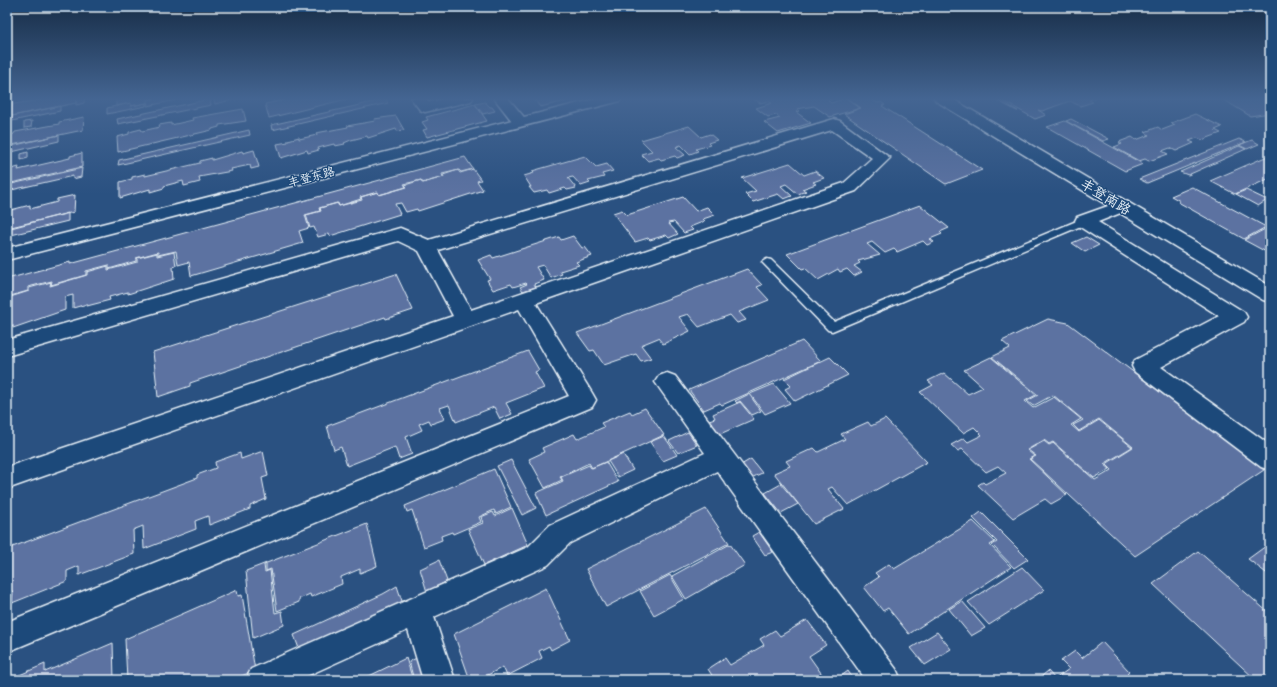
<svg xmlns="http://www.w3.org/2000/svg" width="1277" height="687" font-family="Mali,'LXGW WenKai TC',sans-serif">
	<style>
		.building { fill: #5b72a1; stroke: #e8f1f8 }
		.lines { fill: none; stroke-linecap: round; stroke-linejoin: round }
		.lane-casing { stroke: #e8f1f8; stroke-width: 3 }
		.street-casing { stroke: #e8f1f8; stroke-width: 3 }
		.secondary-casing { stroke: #e8f1f8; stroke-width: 3 }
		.lane { fill: #1f4a7a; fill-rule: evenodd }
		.street { fill: #1f4a7a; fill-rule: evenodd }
		.secondary { fill: #1f4a7a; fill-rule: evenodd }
		.labels { text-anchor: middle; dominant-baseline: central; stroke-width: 3; stroke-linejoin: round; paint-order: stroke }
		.far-street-label { font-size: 12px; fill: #e8f1f8; stroke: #1f4a7a }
		.street-label { font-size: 14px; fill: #e8f1f8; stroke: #1f4a7a }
	</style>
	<rect width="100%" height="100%" fill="#2a5181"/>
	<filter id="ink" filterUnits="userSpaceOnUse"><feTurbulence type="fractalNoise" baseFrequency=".025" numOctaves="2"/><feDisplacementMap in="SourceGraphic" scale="8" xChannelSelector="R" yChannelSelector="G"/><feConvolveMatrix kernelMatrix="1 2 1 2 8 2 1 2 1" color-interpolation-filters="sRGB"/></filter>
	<g filter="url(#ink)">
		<!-- building -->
		<path class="building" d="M55,98H76V103L7,117V107L13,106V104Z
			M77,98H85L84,103L76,105Z
			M116,98H156L147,100V103L131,106V103L116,106Z
			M158,98H186L147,106L148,100Z
			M224,98H240L215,104L214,100Z
			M280,98H293L274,102L273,99Z
			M294,98H351L269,118L265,104Z
			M547,98H579L540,107L535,100Z
			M753,98H836L828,100L831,103L846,98L860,108L830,117L814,106L797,109L800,111L796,112L811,123L778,133L764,122L780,118L776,115L768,117L756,108L772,103L768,101L760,103Z
			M847,98H869L878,103L881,102L885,105L882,106L982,170L946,184L944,183L844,114L861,108Z
			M992,98H996L1018,111H1017Z
			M1004,98H1096L1089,100L1093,102L1080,106L1070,101L1042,111L1038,110L1046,115L1035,119L1000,99Z
			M1221,98H1270V113L1250,116Z
			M210,99L211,105L118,124L117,119Z
			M386,99L388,103L272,130L271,125Z
			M485,102L490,107H492L495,111L483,114L475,104Z
			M130,103L131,106L146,103V106L107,114V108Z
			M475,104L487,121L427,137L423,130L427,129L422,122L428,120L426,117Z
			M60,106V111L7,122V117Z
			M243,109L246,121L219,125V127L212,129V130L118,152L117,137L129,134V132L141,129L142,131L160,127L159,125L171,123V125L193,120L192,118Z
			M1195,114L1222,127L1215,130L1221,133L1202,140L1197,138L1189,141L1194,143L1176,151L1170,148L1162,151L1168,154L1149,161L1145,159L1139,161L1114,147L1122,144L1119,142L1132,137L1136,140L1149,135L1145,132L1158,127L1162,130L1175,125L1171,123Z
			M396,116L404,130L397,131L396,129L368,138L367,136L351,140L344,143L345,144L335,146L334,144L318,148L319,150L308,153L307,150L281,158L277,144L288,142V140L299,137V139L317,135L316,133L348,127L347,126L375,121L374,119Z
			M84,117L83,130L7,146V136L14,134L15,132L59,124V122Z
			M1071,119L1109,139L1103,141L1066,121Z
			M32,121L31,127L24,128V122Z
			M1065,121L1143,164L1125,171L1047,127Z
			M689,126L701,137L710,134L717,140L708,143L710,145L696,149L698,151L690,154L681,145L676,147L685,155L677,158L675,156L661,160L659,158L648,161L641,154L652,151L641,140Z
			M249,130L250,135L118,165L119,160Z
			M59,135V141L7,153V147Z
			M1239,139L1246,142L1147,183L1139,179Z
			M1252,140L1259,144L1247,149L1239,145Z
			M1239,146L1246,149L1188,175L1180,172Z
			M254,150L259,167L251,169L250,165L231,169L232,171L199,177L200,182L184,186L183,181L164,186V188L150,192V189L120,198V182L132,179V177L145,174V176L200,163V161L212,158V160L242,151L243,153Z
			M28,152V158L21,160V154Z
			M82,153V167L7,184V170L19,167L18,170L70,158V156Z
			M1270,155V178L1235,194L1210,181Z
			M585,156L596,167L607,164L613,171L602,174L604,177L588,181L590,183L581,186L573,177L568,178L576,188L567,190L565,188L549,193L547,190L534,193L529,187H531L524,176L534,173L532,171Z
			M465,157L473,169L461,172L459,170L442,174L443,177L423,183L421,180L404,184L406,187L379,195L378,192L360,197L361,199L339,206L338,203L319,208L320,211L305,215L309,228L299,231L303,243L191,276L189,262L178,265L176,251L158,255V252L136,258V261L109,269V265L86,271V275L51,285L52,281L28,287V291L7,297V279L70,262V264Z
			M790,163L804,175L815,171L824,178L813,182L816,184L802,189L806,191L798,194L786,184L781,186L792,196L784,199L778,194L753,202L745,194L756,191L742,178Z
			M82,168L81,177L73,179V176L7,191V185Z
			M473,169L481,180L477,181L483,190L418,211L417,209L406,212L401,203L395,204L400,214L330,236L329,234L318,237L314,227L310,228L306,215L321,211L320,208L337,203L339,206L362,200L361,197L377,192L379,195L407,187L405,185L421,180L422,183L444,177L443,175L458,170L460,173Z
			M1192,187L1266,227L1244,239L1178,202L1180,201L1171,196Z
			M1246,190L1267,200L1258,206L1236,194Z
			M75,195L74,212L7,228V211L30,205V209L57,202V199Z
			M683,197L696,211L707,207L715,215L703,219L705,221L690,227L693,230L684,233L674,222L668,223L678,234L669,238L666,235L650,240L648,238L635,242L613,213L622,210L627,215Z
			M920,205L949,228L940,232L942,234L930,239L934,242L927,245L923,241L897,252L894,249L885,253L872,242L867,244L880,255L858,261L860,263L854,266L862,272L854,276L847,269L840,272L838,269L818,280L805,268L802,269L787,254Z
			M68,213V221L7,236V229Z
			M1267,228L1270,229V254L1244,240Z
			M573,236L582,248L585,247L592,256L576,262L579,265L560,271L562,274L551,278L543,265L536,267L544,280L534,284L536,287L523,291L520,287L527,284L526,283L513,287L511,284L493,290L487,280L490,279L478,260L491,255L493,258L559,237L561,240Z
			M1086,237L1099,245L1085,252L1072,243Z
			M174,252L176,266L173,267L174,279L128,294V292L109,297L110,300L87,306V304L73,308V295L65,297V310L13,328V325L7,327V298L29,291V288L51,282L50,286L87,275V272L108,266V270L137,262V258L157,253V256Z
			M747,269L762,285L757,287L769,300L739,312L746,320L737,323L730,315L699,327L688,314L679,317L690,331L663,344L658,338L641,345L651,358L641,361L636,354L604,365L594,350L590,351L577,333Z
			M396,274L413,310L386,319L385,317L190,383V386L158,397L153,352Z
			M1048,319L1068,323L1264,470L1135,556L1030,459L1036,456L1028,450L1044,441L1049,445L1053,443L1095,480L1112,470L1106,464L1133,447L1099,419L1079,431L1073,425L1083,420L1053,395L1033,406L1027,401L1038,395L992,357L1010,348L1002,341Z
			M802,341L821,361L722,405L720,403L704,410L689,390Z
			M528,351L539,370L535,372L544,388L506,403L512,414L500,419L494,407L456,422L449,405L440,408L445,419L431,424L429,420L419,424L422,430L406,437L412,454L399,459L395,447L347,466L341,447L334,450L327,426Z
			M830,357L848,375L795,401L785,389L791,386L784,379Z
			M991,357L1036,395L1025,401L1033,408L1054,397L1081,419L1071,425L1079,432L1099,420L1132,447L1104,464L1110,469L1094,478L1053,442L1049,444L1044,440L1027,450L1034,456L1029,459L1067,495L1051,504L1045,499L1013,518L978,485L983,482L985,484L1006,473L998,466L986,472L962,449L958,451L951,445L964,438L968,442L982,435L974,427L963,433L920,392L933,385L928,381L944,373L968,394L983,387L964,370Z
			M774,384L790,403L765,414L750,394Z
			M749,394L761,411L752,415L740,401L737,403L735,401Z
			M740,402L754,419L720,434L709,420L715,418L713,414Z
			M645,408L664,435L592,468L589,463L560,477L562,480L545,488L529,459L544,452L542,448L574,434L577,439L604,427L601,423L630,411L632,414Z
			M885,419L927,462L848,505L832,487L828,489L844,509L814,524L774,473L790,466L786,461L814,448L818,452L845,439L841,434L868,422L871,426Z
			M688,432L697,445L678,453L669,441Z
			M664,436L677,455L663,461L650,442Z
			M263,451L268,476L262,478L266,499L250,506V509L209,525L208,516L195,521L196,529L144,549L143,526L133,530L134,554L79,575V566L67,571V581L12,603L13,591L7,593V549L197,478V475L216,468L215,462L240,453L241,459Z
			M623,454L633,470L618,477L608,461Z
			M751,459L762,473L751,478L741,465Z
			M511,460L536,508L522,515L497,466Z
			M606,462L618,482L546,515L536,493L563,481L561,477L589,465L591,468Z
			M494,469L511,507L496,514L494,510L479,517L481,522L453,534L452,532L441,536L442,540L424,547L412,510L407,512L405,506Z
			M781,484L798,504L781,513L765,493Z
			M512,508L528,545L484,565L468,529L483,523L481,517L493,512L495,516Z
			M706,509L729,543L606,607L586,569Z
			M981,512L1028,559L1014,568L992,545L997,542L973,518Z
			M973,521L995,542L990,545L1011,567L909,634L888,608L883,611L864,587L879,577L875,573L889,564L894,569Z
			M367,524L377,566L360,573V569L341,577L342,584L311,597L310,594L299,599V602L277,611L271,569L266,571V564L264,565L265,572L270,570L275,613L282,611L284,625L253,638L246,571Z
			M759,532L773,552L765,555L752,536Z
			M1270,543V576L1248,559Z
			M730,544L745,565L686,599L672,576Z
			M1198,551L1270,614V680H1256L1153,584Z
			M439,560L447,581L427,592L420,569Z
			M1022,567L1044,590L989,625L968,602Z
			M670,575L684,599L654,615L640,591Z
			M397,586L403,604L301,654L294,635L383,594Z
			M546,588L570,640L551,650L549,646L539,651L542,658L507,676L503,667L478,680H470L454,634Z
			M237,590L238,596L242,595L255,670L233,680H127L125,639Z
			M962,601L985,628L971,636L949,609Z
			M807,620L826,645L809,656L826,680H708L713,677L708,669L725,658L730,665L764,645L760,639L775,630L780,636Z
			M937,632L951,649L925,665L911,648Z
			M1102,642L1129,671L1127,673L1134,680H1037L1048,671L1055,679L1069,669L1061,661L1075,651L1082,658Z
			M113,643L114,680H8L45,664V672Z
			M420,656L428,680H414L409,662Z
			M406,658L413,680H361Z
			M848,671L854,680H836Z"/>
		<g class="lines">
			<defs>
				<path id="lane" d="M1084,218L1088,219L1089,221L1088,223L832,331L828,330L762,262L767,259L771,260L834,322Z"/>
				<path id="street" d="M411,98H425L429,102L448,98H473L471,101L425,112L420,110Z
					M494,98H508L528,122L525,125H515Z
					M834,119L840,121L890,158L856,191L536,303L592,393L596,400L592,407L7,652V622L569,396L519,309L7,489V467L453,316L419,251L398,241L7,356V340L400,228L429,240ZM832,130L872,158L844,183L471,310L438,250Z
					M1122,201L1128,202L1131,206L1128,210L1098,222L1244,312L1247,317L1244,322L1161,367L1270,445V470L1261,467L1135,372L1132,366L1135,360L1219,316L1077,225L1075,221L1077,217Z
					M667,373L675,376L896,669L901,680H866L717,471L570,543L548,565L434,617L455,680H423L408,630L298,680H246L251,669L528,547L550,525L705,453L655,382L659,376Z"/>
				<path id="secondary" d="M599,98H622L620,101L7,260V248Z
					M934,98H951L1270,286V302L1263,300L936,101Z"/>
			</defs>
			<!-- lane casing -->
			<use href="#lane" class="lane-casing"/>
			<!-- street casing -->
			<use href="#street" class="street-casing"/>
			<!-- secondary casing -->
			<use href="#secondary" class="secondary-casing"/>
			<!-- lane -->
			<use href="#lane" class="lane"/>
			<!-- street -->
			<use href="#street" class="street"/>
			<!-- secondary -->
			<use href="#secondary" class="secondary"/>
		</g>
	</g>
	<!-- sky -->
	<linearGradient id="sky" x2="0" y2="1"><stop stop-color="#172d47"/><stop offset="0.51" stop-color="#446592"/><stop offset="1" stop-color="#446592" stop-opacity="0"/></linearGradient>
	<rect width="1277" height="194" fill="url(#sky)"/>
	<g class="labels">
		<!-- far-street labels -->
		<g class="far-street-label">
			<text transform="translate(311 176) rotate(-15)">丰登东路</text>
		</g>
		<!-- street labels -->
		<g class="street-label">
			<text transform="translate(1106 196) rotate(31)">丰登南路</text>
		</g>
	</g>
	<!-- margin -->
	<rect width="1277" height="687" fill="none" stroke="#1f4a7a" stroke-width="24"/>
	<rect x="12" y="12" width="1253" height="663" fill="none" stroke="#e8f1f8" stroke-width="1.5" filter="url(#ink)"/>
</svg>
